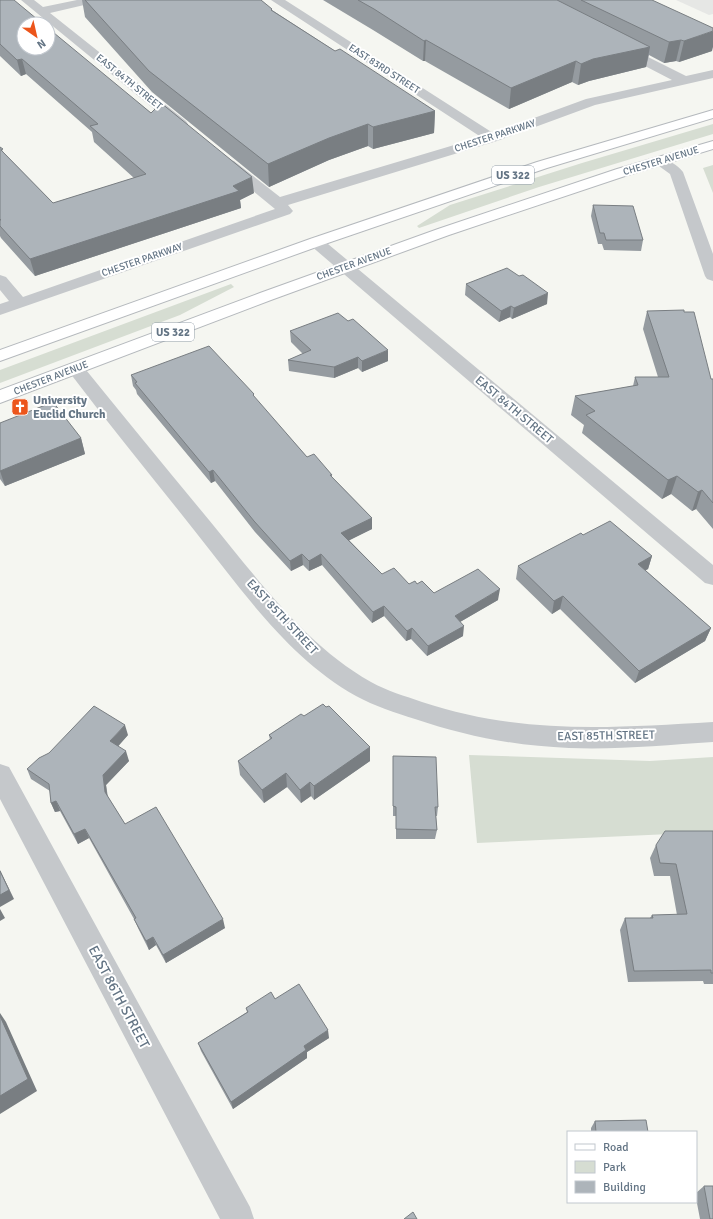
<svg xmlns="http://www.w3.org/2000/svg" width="713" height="1219" font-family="Signika,sans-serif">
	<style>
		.built { fill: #e6e7e5 }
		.green { fill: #d6ddd2 }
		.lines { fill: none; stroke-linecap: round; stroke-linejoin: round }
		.primary-casing { stroke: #b5b9bd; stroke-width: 2 }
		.minor { fill: #c5c8cb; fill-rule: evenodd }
		.primary { fill: #fff; fill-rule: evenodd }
		.wall { fill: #959ba0 }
		.shaded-wall { fill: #797e82 }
		.building { fill: #adb4ba; stroke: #797e82 }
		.labels { text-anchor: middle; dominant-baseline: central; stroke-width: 4; stroke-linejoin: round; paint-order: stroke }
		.far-street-label { font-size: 10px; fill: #637484; stroke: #fff }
		.shield { fill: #fff; stroke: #929ea9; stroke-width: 1 }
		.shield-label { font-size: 11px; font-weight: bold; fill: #637484 }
		.poi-label { font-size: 12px; font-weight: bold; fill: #637484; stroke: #fff; text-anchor: start }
		.street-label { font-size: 12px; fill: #637484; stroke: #fff }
		.near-street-label { font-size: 14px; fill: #637484; stroke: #fff }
	</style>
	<rect width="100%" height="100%" fill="#f5f6f1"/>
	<!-- built -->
	<path class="built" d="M676,0H713V14L709,15Z"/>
	<!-- green -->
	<path class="green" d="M713,124V134L539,187L419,228L417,226L450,205L582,163Z
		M713,165V193L703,168Z
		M231,284L234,287L180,315L0,383V370Z
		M469,755L650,761L713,757V832L477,843Z"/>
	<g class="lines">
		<defs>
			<path id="primary" d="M713,110V118L547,168L322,245L0,361V350L310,239L537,162Z
				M713,141V149L628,175L449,235L271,300L0,403V390L260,293L438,229L617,169Z"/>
		</defs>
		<!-- primary casing -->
		<use href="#primary" class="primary-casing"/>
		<!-- minor -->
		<path class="minor" d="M21,0H34L43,7L77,0H99L97,2L50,13L186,121L188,124L186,127H176Z
			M271,0H285L493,133L586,99L672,80L618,52L616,49L618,46H626L686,76L713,70V78L595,105L497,141L288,205L293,211L290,214L0,315V304L9,301L0,290V275L6,277L23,297L275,209L224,167L222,164L224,161L229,160L234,161L280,197L481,137Z
			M659,157C667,159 678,165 683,172L713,254V281L707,279L705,276L670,174L652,161L654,158Z
			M316,237L322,239L713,565V585L705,583L310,245L308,242L310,239Z
			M76,363L82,365C124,417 166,468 209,520C257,578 304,644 371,682C387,691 405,696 422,702C522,735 610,728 713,722V742C665,745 617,750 569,748C516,746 465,736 415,719C396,713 374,706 356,696C288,658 241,589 194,530C153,478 110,426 70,373L67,369L70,365Z
			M0,764L9,767L250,1207L254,1219H220L0,799Z"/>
		<!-- primary -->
		<use href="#primary" class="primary"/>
	</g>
	<!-- wall -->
	<path class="wall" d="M0,0L151,113L254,193L240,200L241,208L35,276L1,238L0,236V147L4,153L53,203L134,178L94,142L92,132L26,74L21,76L0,56Z
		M82,0H261L272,10L335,51L435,111L434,133L373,149L368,146L329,160L269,187L152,92L85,17Z
		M323,0H652L712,51L679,62L676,61L664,63L649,55L646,67L589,81L578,85L572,82L509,109L425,61H423L373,30Z
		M593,205L643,240L641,251L604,250L602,244H598L591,216Z
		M519,276L547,304L512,319L510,317L499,322L465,295L466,284Z
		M647,311L711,379H713V529L696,509L692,511L671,494L662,499L582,433L584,425L571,415L575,396L633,386L635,377H658L643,329Z
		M290,331L388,361L362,372L358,368L334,378L289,371L288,360L303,354L291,342Z
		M131,375L254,394V397L307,457L332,475V477L372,518V529L349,540L382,574L409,584H417L434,593L498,600L460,622L463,636L427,656L411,639L406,641L384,616L372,623L322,565L309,571L303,565L291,571L255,532L215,481L211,483L137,394L136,390L133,386Z
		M0,423L81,438L85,454L5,486L0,479Z
		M583,535L652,556L648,569L645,570L711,628L705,641L635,683L560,609L552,614L516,579L518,566Z
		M304,716L370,747V761L314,800L311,796L301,803L287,787L264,803L240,775L238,761L270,740L269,735Z
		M128,735L118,746L129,761L106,785L108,797L125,824L225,928L166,963L156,945L149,950L138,928L134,919L89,838L78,844L60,811L55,812L51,803L50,791L31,779L27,769Z
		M393,756L438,807L437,816H436L437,830L435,839H396V816H393Z
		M713,831V984H704L703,981L628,982L620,930L625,918H650L652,915H677L670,876H654L650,858L656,845Z
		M275,999L329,1038L307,1052V1058L233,1109L201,1051L198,1043L247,1012L246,1008Z
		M595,1121L648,1132H591V1128Z
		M704,1186L713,1219H700L696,1198V1193Z"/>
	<!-- shaded-wall -->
	<path class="shaded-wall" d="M713,31V47L712,51L679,62L684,41Z
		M426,40L425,61H423L424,41Z
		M681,40L676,61L664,63L669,42Z
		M650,47L646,67L589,81L578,85L581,64L593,59Z
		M22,59L26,74L21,76L17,60Z
		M576,61L572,82L509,109L511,88Z
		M435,111L434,133L373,149V127Z
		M368,124V146L329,160L269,187L268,164L329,138Z
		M252,177L254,193L240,200L241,208L35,276L30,259L233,186Z
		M548,293L547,304L512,319L514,308Z
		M511,306L510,317L499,322L501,311Z
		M388,350V361L362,372V361Z
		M358,357V368L334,378V367Z
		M81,438L85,454L5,486L0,471Z
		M213,470L215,481L211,483L209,472Z
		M677,476L671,494L662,499L668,480Z
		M702,490L696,509L692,511L698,492Z
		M372,518V529L342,544L341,533Z
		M302,554L303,565L291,571L290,561Z
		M321,554L322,565L309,571V561Z
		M652,556L648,569L634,577L638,564Z
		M500,589L498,600L453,626L455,616Z
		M563,596L560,609L552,614L554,601Z
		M384,606V616L372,623L373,612Z
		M464,626L463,636L427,656L428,646Z
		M412,628L411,639L406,641L407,631Z
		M711,628L705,641L635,683L639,671Z
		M125,725L128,735L114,751L110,741Z
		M370,747V761L314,800V786Z
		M126,751L129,761L106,785L108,802L105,792L103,775Z
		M286,773L287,787L264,803L262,790Z
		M310,782L311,796L301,803L300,790Z
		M56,801L60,811L55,812L51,803Z
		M85,829L89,838L78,844L74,834Z
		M0,870L14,899L0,907Z
		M0,909L5,918L0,921Z
		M223,919L225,928L166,963L163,955Z
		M153,937L156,945L149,950L146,941Z
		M0,1013L6,1022L37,1091L0,1114Z
		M328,1030L329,1038L307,1052V1058L233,1109L231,1102L304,1046Z"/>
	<!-- building -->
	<path class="building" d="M0,0H14L43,24H24V48H48V28L151,113L161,103L252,177L233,186L239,191L30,259L0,226V220H1L0,219V147L3,149L1,150L53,203L146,174L90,126L98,124L22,59L17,60L0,44Z
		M85,0H261L272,9L271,10L335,51L340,49L435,111L373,127L368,124L329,138L268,164L149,71Z
		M358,0H557L650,47L593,59L581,64L576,61L511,88L426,40L424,41L374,9Z
		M581,0H652L713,28V31L684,41L681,40L669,42Z
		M593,205L633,206L643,240H606L604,233H600Z
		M507,268L519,276L523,275L548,293L514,308L511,306L501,311L466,284Z
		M684,310V312H694L711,379H713V503L702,490L698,492L677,476L668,480L586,415L595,411L575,396L638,385L635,377H669L647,311Z
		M338,313L348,321L353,319L388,350L362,361L358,357L334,367L288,360L311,350L290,331Z
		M209,346L254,394L253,395L307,457L314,454L332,475H330L372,518L341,533L382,574L394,568L409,584L415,581L417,584L422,581L434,593L478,569L500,589L455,616L464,626L428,646L412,628L407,631L384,606L373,612L321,554L309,561L302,554L290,561L254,521L213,470L209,472L135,383L137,382L131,375Z
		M53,402L81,438L0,471V423Z
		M610,521L652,556L638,564L711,628L639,671L563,596L554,601L518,566L581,533L583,535Z
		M323,704L326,707L329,706L370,747L314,786L310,782L300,790L286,773L262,790L238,761L272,738L269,735L301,714L304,716Z
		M94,706L125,725L110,741L126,751L103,775L105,792L125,824L156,807L223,919L163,955L153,937L146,941L134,919L136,918L85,829L74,834L56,801L51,803L49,784L27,769L39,758L49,753Z
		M393,756L436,757L438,807H435L437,830L396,829V807L393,806Z
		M665,831H713V973H711V970L634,971L625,918H653L652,915L687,914L676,864L660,863L656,845Z
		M0,871L9,890L0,895Z
		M299,984L328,1030L304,1046L306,1050L231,1102L198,1043L248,1012L246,1008L271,992L275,999Z
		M0,1016L28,1079L0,1096Z
		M646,1120L648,1132H596L595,1121Z
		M704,1186H713V1219H710Z
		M413,1212L417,1219H404Z"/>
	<!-- icons -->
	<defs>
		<symbol id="church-square" viewBox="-11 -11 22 22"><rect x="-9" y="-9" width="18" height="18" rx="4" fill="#ec551b" stroke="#fff"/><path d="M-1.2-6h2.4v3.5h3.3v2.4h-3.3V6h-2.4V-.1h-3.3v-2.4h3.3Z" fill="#fff"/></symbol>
	</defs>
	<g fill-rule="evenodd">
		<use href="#church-square" x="10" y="397" width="20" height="20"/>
	</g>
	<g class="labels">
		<!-- far-street labels -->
		<g class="far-street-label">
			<text transform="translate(384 69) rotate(33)">EAST 83RD STREET</text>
			<text transform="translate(129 82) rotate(39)">EAST 84TH STREET</text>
			<text transform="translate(495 136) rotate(-18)">CHESTER PARKWAY</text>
			<text transform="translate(661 161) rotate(-17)">CHESTER AVENUE</text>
			<text transform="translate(142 260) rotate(-19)">CHESTER PARKWAY</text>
			<text transform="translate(354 264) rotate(-20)">CHESTER AVENUE</text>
			<text transform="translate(51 378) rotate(-21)">CHESTER AVENUE</text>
		</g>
		<!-- shield labels -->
		<g class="shield">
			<rect x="492" y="166" width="42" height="18" rx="3"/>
			<rect x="152" y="323" width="42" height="18" rx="3"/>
		</g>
		<g class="shield-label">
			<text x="513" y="175">US 322</text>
			<text x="173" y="332">US 322</text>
		</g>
		<!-- poi labels -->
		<g class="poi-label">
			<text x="33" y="400">University<tspan x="33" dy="14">Euclid Church</tspan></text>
		</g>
		<!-- street labels -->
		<g class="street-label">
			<text transform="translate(514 410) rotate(40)">EAST 84TH STREET</text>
			<text transform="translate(282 617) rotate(47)">EAST 85TH STREET</text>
			<text transform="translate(606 736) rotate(-1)">EAST 85TH STREET</text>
		</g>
		<!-- near-street labels -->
		<g class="near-street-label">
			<text transform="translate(119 997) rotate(62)">EAST 86TH STREET</text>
		</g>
	</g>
	<!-- legend -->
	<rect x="567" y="1131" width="130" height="72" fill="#ffffff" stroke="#c1c7ce"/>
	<rect x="575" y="1144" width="20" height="6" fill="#ffffff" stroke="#c1c7ce"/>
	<text x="603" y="1151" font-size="12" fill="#637484">Road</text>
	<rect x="575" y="1161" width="20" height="12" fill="#d6ddd2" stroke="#c1c7ce"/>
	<text x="603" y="1171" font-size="12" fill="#637484">Park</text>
	<rect x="575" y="1181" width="20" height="12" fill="#adb4ba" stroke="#c1c7ce"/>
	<text x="603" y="1191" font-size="12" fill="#637484">Building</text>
	<!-- north arrow -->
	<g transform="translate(36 36) rotate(146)"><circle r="19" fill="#ffffff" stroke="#c1c7ce"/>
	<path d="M0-3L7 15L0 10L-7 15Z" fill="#ec551b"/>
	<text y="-6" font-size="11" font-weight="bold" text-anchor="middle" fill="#637484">N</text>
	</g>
</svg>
